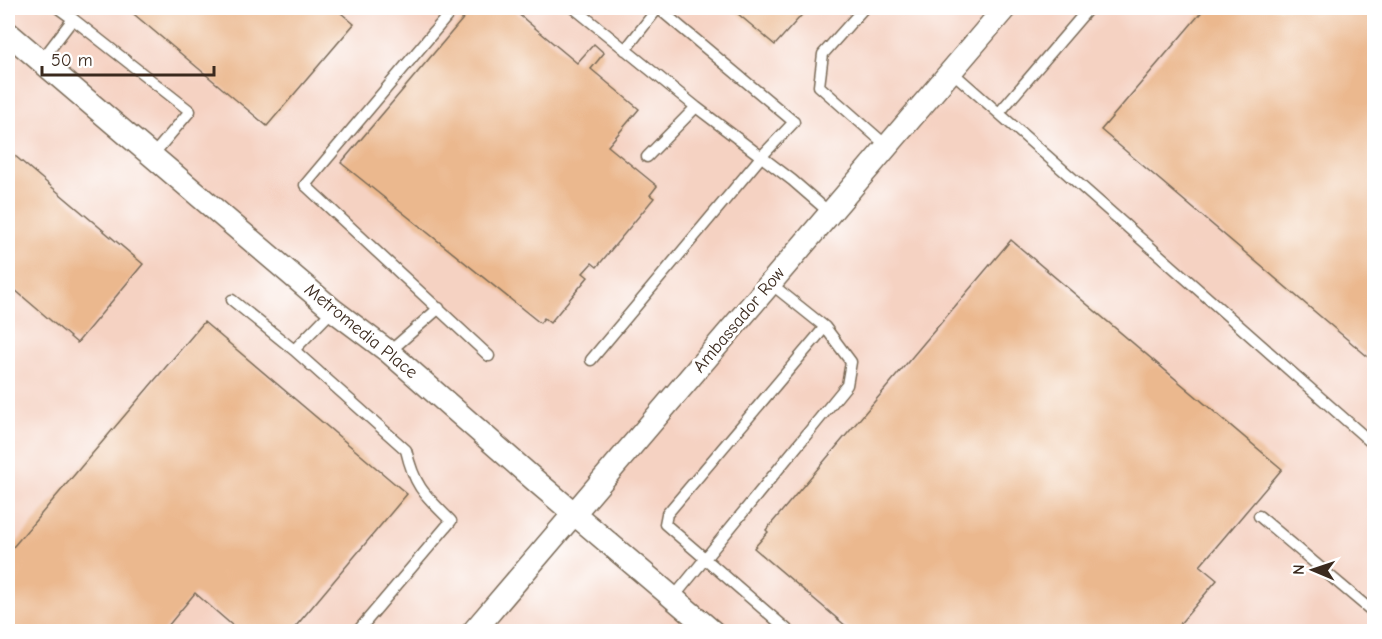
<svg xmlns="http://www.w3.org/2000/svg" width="1382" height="639" font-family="'Comic Neue',sans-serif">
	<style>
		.built { fill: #f5d2c2 }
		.building { fill: #ebb88e }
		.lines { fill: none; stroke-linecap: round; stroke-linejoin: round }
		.lane-casing { stroke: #7a6a57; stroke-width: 13 }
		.street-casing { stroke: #7a6a57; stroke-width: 25 }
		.lane { stroke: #fff; stroke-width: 10 }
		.street { stroke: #fff; stroke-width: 22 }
		.labels { text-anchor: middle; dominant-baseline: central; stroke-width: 6; stroke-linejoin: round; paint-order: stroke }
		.street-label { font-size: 18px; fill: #3b2a1e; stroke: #fff }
	</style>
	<rect width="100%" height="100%" fill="#fff"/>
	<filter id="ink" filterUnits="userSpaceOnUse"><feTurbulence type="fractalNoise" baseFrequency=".0167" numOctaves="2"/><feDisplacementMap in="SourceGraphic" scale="12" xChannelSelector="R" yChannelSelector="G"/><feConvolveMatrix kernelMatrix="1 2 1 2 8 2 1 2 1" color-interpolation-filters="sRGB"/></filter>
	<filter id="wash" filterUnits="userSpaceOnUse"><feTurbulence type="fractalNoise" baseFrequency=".008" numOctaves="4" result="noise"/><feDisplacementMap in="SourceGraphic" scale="24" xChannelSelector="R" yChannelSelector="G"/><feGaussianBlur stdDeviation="1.35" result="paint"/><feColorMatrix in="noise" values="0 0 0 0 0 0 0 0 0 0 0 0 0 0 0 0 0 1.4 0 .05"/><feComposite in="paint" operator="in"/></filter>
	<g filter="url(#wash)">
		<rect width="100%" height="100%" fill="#efe1c2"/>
		<!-- built -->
		<path class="built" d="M8,8H1374V631H8Z"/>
		<g id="blocks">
			<!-- building -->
			<path class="building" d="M131,8H335L354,24L267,126L129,10Z
				M472,8H511L577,63L594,44L604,53L591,69L639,109L608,146L657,186L650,195L654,198L597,267L592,263L583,273L588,277L550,323L544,318L540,323L341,163Z
				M731,8H808L775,45Z
				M1205,8H1374V362L1101,130Z
				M8,150L143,264L77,343L8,284Z
				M1011,240L1282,469L1200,566L1217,580L1173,632H853L754,548L768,532L766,530Z
				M204,322L407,494L291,632H240L195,593L163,632H8V553Z"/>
		</g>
	</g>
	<g filter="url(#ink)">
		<use href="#blocks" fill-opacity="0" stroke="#7a6a57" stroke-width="1.5"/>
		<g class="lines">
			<defs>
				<path id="lane" d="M454,8L305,185L489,356
					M574,8L696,107
					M864,8L823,54L819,86L887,146
					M73,19L190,111L152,156
					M625,50L658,8
					M41,61L73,19L58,8
					M951,71L1374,445
					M999,113L1089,8
					M647,157L696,107L792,180L830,213
					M770,283L825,327
					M232,300L294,350L406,450C415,488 425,495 451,521L357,632
					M294,350L333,310
					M389,352L439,308
					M591,360L761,157L794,122L658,8
					M1259,516L1373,612L1374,610
					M673,598L847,385L851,362L825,327L667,514L665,524L790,632"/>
				<path id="street" d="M8,33L333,310L389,352L537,482L713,632
					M473,632L1005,8"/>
			</defs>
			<!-- lane casing -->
			<use href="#lane" class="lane-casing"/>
			<!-- street casing -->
			<use href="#street" class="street-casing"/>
			<!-- lane -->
			<use href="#lane" class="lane"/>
			<!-- street -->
			<use href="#street" class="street"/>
		</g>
	</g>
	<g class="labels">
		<!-- street labels -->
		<g class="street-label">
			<text transform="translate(739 320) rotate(-50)">Ambassador Row</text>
			<text transform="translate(361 331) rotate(39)">Metromedia Place</text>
		</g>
	</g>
	<!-- margin -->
	<rect width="1382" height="639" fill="none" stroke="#fff" stroke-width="30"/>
	<!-- north arrow -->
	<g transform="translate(1313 570) rotate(272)" stroke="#ffffff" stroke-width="4.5" paint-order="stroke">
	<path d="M0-4.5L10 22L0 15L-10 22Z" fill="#3b2a1e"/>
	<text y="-9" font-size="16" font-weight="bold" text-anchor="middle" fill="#3b2a1e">N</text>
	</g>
	<!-- scale -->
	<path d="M42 66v9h172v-9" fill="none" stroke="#3b2a1e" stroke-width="3"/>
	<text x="51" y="66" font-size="18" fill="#3b2a1e" stroke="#ffffff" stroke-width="4.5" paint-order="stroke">50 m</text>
</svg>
